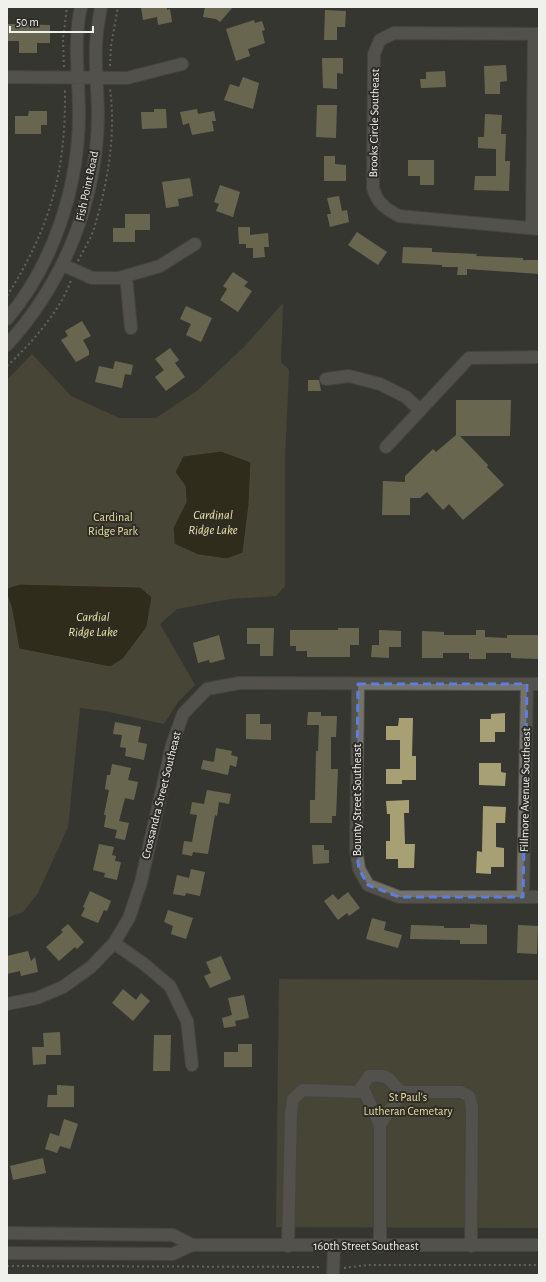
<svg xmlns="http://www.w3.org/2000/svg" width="546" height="1282" font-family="'Alegreya Sans',sans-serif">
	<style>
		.green { fill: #5c583b }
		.water { fill: #272103; stroke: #635f49 }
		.building { fill: #a7a075 }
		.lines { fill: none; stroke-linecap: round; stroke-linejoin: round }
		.minor-casing { stroke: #555550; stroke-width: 14 }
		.path { stroke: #989894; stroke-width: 2; stroke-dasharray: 2 3; stroke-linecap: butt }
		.minor { stroke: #73726c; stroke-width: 12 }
		.marked { fill: none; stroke: #5c7fde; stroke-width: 3; stroke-dasharray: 8 5; stroke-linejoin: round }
		.labels { text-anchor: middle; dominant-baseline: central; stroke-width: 4; stroke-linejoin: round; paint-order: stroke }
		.street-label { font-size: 12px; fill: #f0f0ed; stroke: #2d2c28 }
		.park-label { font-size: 12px; fill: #eade98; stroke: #2d2c28 }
		.water-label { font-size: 13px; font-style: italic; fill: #eee29c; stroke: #2d2c28 }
	</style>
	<rect width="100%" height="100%" fill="#373731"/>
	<!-- green -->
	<path class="green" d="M283,303L281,362L289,370L285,455V586L276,596L230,599L177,609L160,624L195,685L178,702L164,724L105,711L80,708L68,827L38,893L23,912L7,918V380L32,354L71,396L119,418H156L198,390L243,348Z
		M279,979L539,980V1228L276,1227Z"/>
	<!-- water -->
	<path class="water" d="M221,451L251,462L249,505L243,553L227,559L198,555L174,544L173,528L186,502L185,486L175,472L183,456Z
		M20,584L140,587L152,597L147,627L123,659L110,667L19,649L11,606L7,595V588Z"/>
	<!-- building -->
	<path class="building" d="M141,7H167V10L170,9L172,22L158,25L157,17L143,20Z
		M205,7H233L220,22L216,19L203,17Z
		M325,10L346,11L345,27H337V40H324Z
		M254,20L255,23L262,21L265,30L262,31L265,43L248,49L250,56L236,61L226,29Z
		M7,24L50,25V43H37V53H19V41H7Z
		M322,58H343V74L337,73V89L323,88Z
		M506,65L507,81L500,82V94H485L484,66Z
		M445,71L446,87L421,88L420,79H426V72Z
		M243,77L259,83L253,109L224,100L230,84L239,87Z
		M317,105H337L336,138L316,137Z
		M154,109H166L167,128L142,129L141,112H154Z
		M197,109L198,114L214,111L216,121H212L214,131L192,135L189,123L183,125L180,112Z
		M29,111H47V125H41V134H15V116H28Z
		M485,114L502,115L501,134H506L505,161H510L509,191L474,190L475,176H496V149L478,148V137H484Z
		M324,156H335V164L346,165V181H324Z
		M408,160H434V185H420V176H408Z
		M190,178L193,196L178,199L179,206L166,208L162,182Z
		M220,185L240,192L233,217L216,211L219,204L214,202Z
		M339,196L342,211L347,210L349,222L330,227L327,214H331L327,198Z
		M125,214H150V230H135V242H113V228H125Z
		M238,227H250V235L268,233L269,247H264L265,257L253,258V248H246V244H239Z
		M357,232L387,252L378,265L348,245Z
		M403,247L432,248V252L477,254L476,256L523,258V260H539V274L467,269V275H457L458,267H442V265L402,263Z
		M233,272L248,282L244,286L252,291L238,312L220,300L227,289L223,286Z
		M186,306L212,318L201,342L186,335L191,324L180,319Z
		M82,321L91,336L83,340L89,351V355L76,362L61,340L68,336L65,331Z
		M170,348L179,360L175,363L185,377L166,391L155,377L164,370L155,359Z
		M115,361L133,365L131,375L125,374L122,388L95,382L99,366L113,369Z
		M308,380H319L321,391H308Z
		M456,400H511L510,436H460L488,465L487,467L504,485L463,520L449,504L443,510L427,492L420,498H410V515H382L383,481L405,482V476L433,449L436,452L456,435Z
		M247,628H274L273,656H260V644H247Z
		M338,628H359V645H350V657H307V651H296V646H290V630H338Z
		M379,630L401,631V647H389V658L371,657L372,645H379Z
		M476,630H485V637L507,638V635H539V659L511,658V653H486V659H469V653H443V658H422V631L444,632V635H476Z
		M219,635L225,659L210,663L209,660L198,663L193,643Z
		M308,712H321V716H337L336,737H331V769H338L336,816H332V823H310V800H315L316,751H318L319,725H307Z
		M505,713V732H495V742H480V719H491V714Z
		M246,714H260V724H271V740L246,739Z
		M399,718H413L412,756H416V780H402V784H386V769H400V740H386V726H398Z
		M115,722L141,727L138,742L147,744L144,760L125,756L126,748L120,747L122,735L113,734Z
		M216,748L232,751L231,755L238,757L236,767L230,765L228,775L201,769L203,760L214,762Z
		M479,763H501V772L506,773L505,786L479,785Z
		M112,764L131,768L128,780L138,782L134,800L125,798L119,821L129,823L125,840L115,838L117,830L104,827L106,815H104L109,790L105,789L107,775H110Z
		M207,790L231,794L229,804L219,802L217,816L215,815L208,854L193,852L192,856L182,854L184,841L192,842L197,815L190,814L192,802L204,804Z
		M409,800V813H404L405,844H415L414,868H398V859H386V841H390V814H387L386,801Z
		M483,806L506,807L505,823H496V847L504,848V867H491V874L476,873L477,851L482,852Z
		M99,844L114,847L112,855L116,856L115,861L121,862L117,880L104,877L105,873L93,870Z
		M312,845H324V850H329V863L313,864Z
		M191,869L205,872L200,896L186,893L185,896L173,894L177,875L189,878Z
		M90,891L111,901L107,911L104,910L98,923L81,916L85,908L83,907Z
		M348,892L360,908L349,916L347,913L338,920L324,901L333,894L338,900Z
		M168,910L193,918L186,939L171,934L173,926L164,922Z
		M372,918L386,922L384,930L402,935L398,948L366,939Z
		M68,924L84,942L77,949L75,947L59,961L46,947L63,932L61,930Z
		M470,924L487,925V944H460V940L410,939L411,925L444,926V928H470Z
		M518,925L538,926L537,954L517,953Z
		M28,951L31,961L35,957L38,972L21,976L20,971L7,974V956Z
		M221,956L231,979L210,988L204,976L211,973L206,962Z
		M123,989L136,1000L141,993L150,1001L133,1021L112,1003Z
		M244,995L249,1018L235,1021L236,1026L224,1028L222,1018L232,1015L228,998Z
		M60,1032L61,1055H46V1064L33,1065L32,1047H44L43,1033Z
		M154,1035H171L170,1071H153Z
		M238,1044H252V1067H224V1052H238Z
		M57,1085L74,1086V1107H47L48,1095H57Z
		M64,1119L78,1124L70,1149L60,1146L57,1153L45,1149L50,1133L59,1136Z
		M43,1158L46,1173L13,1180L10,1166Z"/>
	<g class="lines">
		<defs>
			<path id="minor" d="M539,34L394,33L380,40L374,54L373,188C377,203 386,209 399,216L539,229
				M7,77L127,78L182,64
				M532,228L534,34
				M63,265L92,278H119L160,266L195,244
				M126,276L131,328
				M7,319C54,264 79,185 79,113C79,79 73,41 81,7
				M7,345C64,282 97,201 98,116C98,93 95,69 96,46C96,33 99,20 101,7
				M326,379L349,376L380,384L406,397L420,410
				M386,447L469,358L539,357
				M358,684L356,849L359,869L368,885L399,897H539
				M523,897L527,684
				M114,943L144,964L170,986L187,1021L192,1065
				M7,1004L37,998L63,987L91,967L114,943L129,918L141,882L172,745L183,714L207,689L239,683L539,684
				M362,1086L380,1125V1246
				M380,1125L402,1092
				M7,1233L173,1235L192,1245
				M288,1246L291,1114L293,1099L303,1090L358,1092L369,1076C393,1074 387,1080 402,1092H461L469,1096L472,1107L471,1246
				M7,1253L173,1254L192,1245H539
				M333,1275L334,1246"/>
		</defs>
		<!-- minor casing -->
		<use href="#minor" class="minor-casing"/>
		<!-- path -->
		<path class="path" d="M110,66L111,46L118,7
			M64,67L63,39L67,7
			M78,261C84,249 92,237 95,225C108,182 116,133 110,89
			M7,296C51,226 66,171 65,89
			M7,366C29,346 62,309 71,280
			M7,1266L322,1267
			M344,1268L367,1265H539"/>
		<!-- minor -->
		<use href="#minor" class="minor"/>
	</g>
	<!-- marked area -->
	<path d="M0 0H546V1282H0ZM358,684H527L523,897H399L368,885L359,869L356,849Z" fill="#373731" fill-opacity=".55" fill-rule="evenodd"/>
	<path class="marked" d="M358,684H527L523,897H399L368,885L359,869L356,849Z"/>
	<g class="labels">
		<!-- street labels -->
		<g class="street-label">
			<text transform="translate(374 123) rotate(-89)">Brooks Circle Southeast</text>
			<text transform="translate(87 186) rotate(-78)">Fish Point Road</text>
			<text transform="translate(525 790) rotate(-89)">Fillmore Avenue Southeast</text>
			<text transform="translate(161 795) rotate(-76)">Crossandra Street Southeast</text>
			<text transform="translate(357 800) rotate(-90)">Bounty Street Southeast</text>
			<text x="366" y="1246">160th Street Southeast</text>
		</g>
		<!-- park labels -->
		<g class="park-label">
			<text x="113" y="517">Cardinal<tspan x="113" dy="14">Ridge Park</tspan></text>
			<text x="408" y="1097">St Paul's<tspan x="408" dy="14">Lutheran Cemetary</tspan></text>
		</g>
		<!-- water labels -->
		<g class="water-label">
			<text x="213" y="515">Cardinal<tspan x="213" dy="15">Ridge Lake</tspan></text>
			<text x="93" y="617">Cardial<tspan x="93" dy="15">Ridge Lake</tspan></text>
		</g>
	</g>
	<!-- border -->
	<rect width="546" height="1282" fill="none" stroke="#f0f0ed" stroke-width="16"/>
	<!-- scale -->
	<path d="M10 26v6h83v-6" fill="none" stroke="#f0f0ed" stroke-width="2"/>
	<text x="16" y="26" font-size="12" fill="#f0f0ed" stroke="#2d2c28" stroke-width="3" paint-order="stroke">50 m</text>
</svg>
